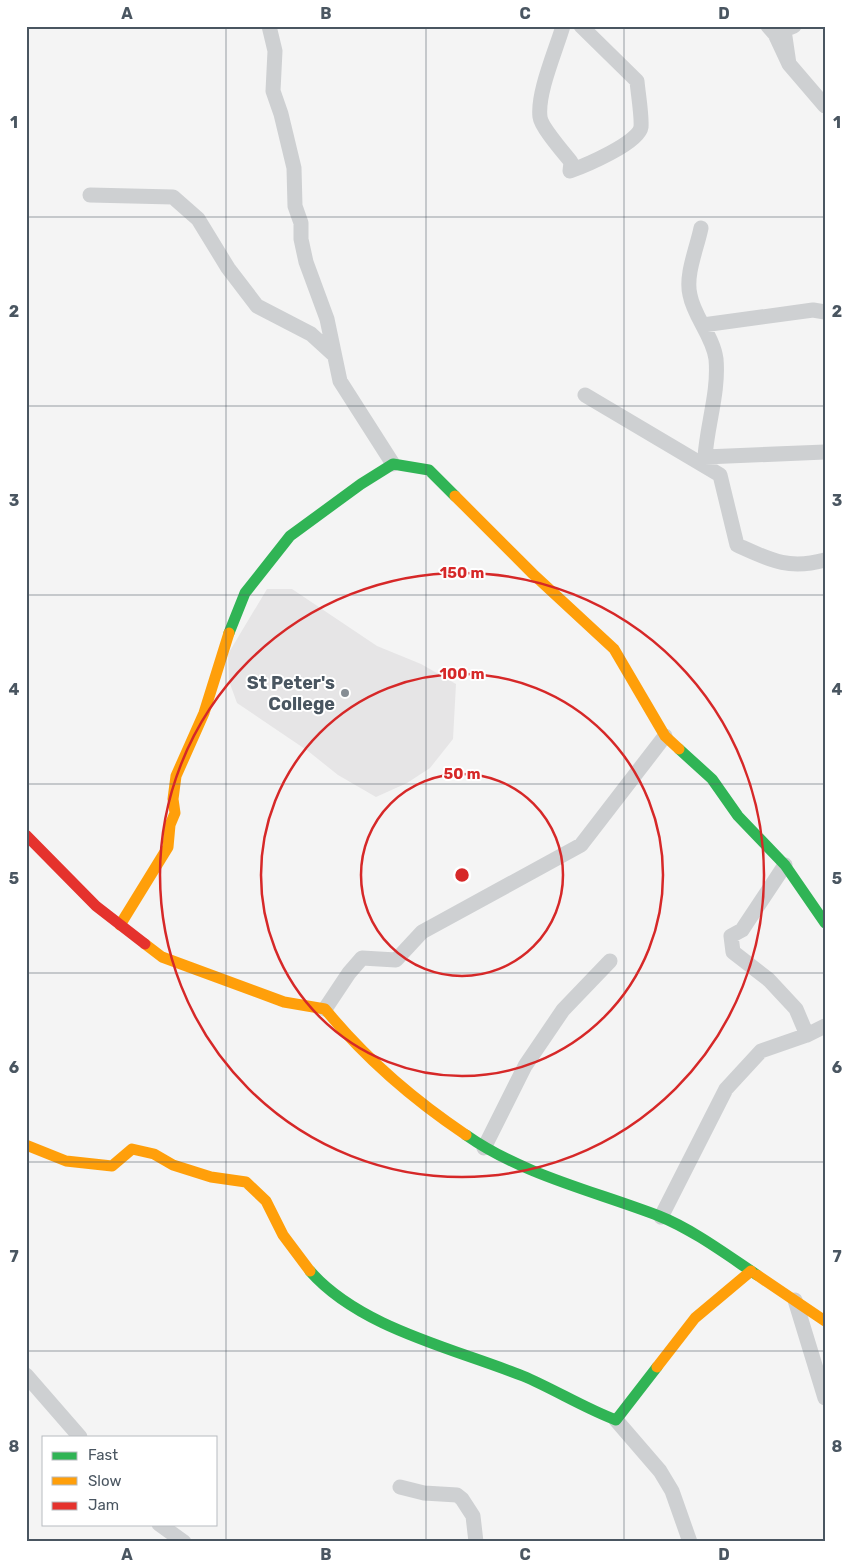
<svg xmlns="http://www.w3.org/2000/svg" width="851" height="1568" font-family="Rubik,sans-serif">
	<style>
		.education { fill: #e6e5e6 }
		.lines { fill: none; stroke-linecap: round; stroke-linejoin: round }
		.street { stroke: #ced0d2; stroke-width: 15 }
		.fast { stroke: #30b455; stroke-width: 11 }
		.slow { stroke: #ff9f0a; stroke-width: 11 }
		.jam { stroke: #e5322d; stroke-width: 11 }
		.grid { fill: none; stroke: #4a5661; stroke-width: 1; stroke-opacity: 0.55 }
		.ring { fill: none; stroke: #d62828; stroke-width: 2.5 }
		.poi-dot { fill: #868d94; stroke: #fff; stroke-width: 2 }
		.labels { text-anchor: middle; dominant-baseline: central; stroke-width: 4; stroke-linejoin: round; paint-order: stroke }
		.poi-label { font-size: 18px; font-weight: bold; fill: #4a5661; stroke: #fff; text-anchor: end }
		.centre { fill: #d62828; stroke: #fff; stroke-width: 2.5 }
		.ring-label { font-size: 15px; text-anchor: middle; font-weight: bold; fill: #d62828; stroke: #fff; stroke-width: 4; stroke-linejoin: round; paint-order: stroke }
		.neatline { fill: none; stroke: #4a5661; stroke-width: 2 }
		.grid-label { font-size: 16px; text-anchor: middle; font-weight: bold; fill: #4a5661 }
	</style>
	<rect width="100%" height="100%" fill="#f4f4f4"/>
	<!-- education -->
	<path class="education" d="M267,589H292L377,646L421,664L456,684L453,739L430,768L407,783L376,797L338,775L308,751L237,703L229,681L228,654Z"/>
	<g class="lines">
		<!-- street -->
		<path class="street" d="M269,26L275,51L273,91L281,114L294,168L295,206L301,223V239L306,262L327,319L340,381L393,464
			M563,26C556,50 537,93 540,117C541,127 564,153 571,162L570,171C584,166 639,143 641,127C642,116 638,93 637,81L581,26
			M768,26L775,34L789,64L784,30L794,26
			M789,64L825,106
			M90,195L173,197L198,219L228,268L257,306L311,334L334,355
			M701,228C697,248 685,275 690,295C694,317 713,336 716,359C719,392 707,425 705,457L825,452
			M703,325L813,310L825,312
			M585,395L720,475L737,545C770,560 788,570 825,560
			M785,865L742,930L731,936L733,952L769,980L796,1009L807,1035
			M325,1009L349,973L362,958L396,960L422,932L581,845L665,736
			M484,1148L525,1066L563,1010L610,961
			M661,1217L726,1089L761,1051L807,1035L825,1026
			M795,1300L825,1398
			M26,1375L80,1437
			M616,1420L660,1471L672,1491L690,1542
			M400,1487L424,1493L457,1495L462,1499L473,1516L476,1542
			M159,1524L184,1542"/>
		<!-- fast -->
		<path class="fast" d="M229,633L245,593L290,536L361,484L393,464L429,470L455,496
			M679,749L712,779L738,816L785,865L825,923
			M466,1135C523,1175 594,1191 659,1216C692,1229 727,1255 757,1275
			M310,1271C360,1328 453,1348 523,1376C554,1389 584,1408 616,1420L657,1367"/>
		<!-- slow -->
		<path class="slow" d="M455,496L533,574L614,649L665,736L679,749
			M120,925L168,847L170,825L175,813L173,799L176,776L204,713L229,633
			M145,944L162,957L284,1002L325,1009C365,1058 414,1100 466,1135
			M26,1145L66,1161L112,1166L132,1149L154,1154L173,1165L211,1177L246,1182L266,1201L283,1235L310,1271
			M757,1275L825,1321
			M657,1367L695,1318L751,1271"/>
		<!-- jam -->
		<path class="jam" d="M26,835L96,906L145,944"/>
	</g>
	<!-- grid -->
	<path class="grid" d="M226,26V1542M426,26V1542M624,26V1542M26,217H825M26,406H825M26,595H825M26,784H825M26,973H825M26,1162H825M26,1351H825"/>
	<!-- distance rings -->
	<g class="ring">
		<circle cx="462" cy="875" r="101"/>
		<circle cx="462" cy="875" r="201"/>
		<circle cx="462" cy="875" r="302"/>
	</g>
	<!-- markers -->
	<circle class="poi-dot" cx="345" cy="693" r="5"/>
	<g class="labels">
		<!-- poi labels -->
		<g class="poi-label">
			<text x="335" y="683">St Peter's<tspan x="335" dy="21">College</tspan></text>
		</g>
	</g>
	<circle cx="462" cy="875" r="8" class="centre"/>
	<g class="ring-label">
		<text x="462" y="578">150 m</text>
		<text x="462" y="679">100 m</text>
		<text x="462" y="779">50 m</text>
	</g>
	<!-- border -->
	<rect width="851" height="1568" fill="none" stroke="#ffffff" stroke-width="55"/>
	<!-- legend -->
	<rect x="42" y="1436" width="175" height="90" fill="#ffffff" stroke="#b7bbc0"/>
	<rect x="52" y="1452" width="25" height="8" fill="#30b455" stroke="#b7bbc0"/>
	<text x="88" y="1460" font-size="15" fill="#4a5661">Fast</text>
	<rect x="52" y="1477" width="25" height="8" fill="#ff9f0a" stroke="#b7bbc0"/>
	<text x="88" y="1486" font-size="15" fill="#4a5661">Slow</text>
	<rect x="52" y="1502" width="25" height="8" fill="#e5322d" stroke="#b7bbc0"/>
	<text x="88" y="1510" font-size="15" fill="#4a5661">Jam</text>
	<rect x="28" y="28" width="796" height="1512" class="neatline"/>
	<g class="grid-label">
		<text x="127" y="19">A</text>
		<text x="326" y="19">B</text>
		<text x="525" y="19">C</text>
		<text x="724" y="19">D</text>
		<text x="14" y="128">1</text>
		<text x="837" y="128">1</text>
		<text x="14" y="317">2</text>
		<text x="837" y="317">2</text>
		<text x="14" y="506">3</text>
		<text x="837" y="506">3</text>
		<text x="14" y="695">4</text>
		<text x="837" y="695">4</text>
		<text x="14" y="884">5</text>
		<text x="837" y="884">5</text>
		<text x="14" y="1073">6</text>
		<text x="837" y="1073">6</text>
		<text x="14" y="1262">7</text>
		<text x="837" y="1262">7</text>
		<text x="14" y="1452">8</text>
		<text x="837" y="1452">8</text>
		<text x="127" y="1560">A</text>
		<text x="326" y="1560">B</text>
		<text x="525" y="1560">C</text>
		<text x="724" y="1560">D</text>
	</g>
</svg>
